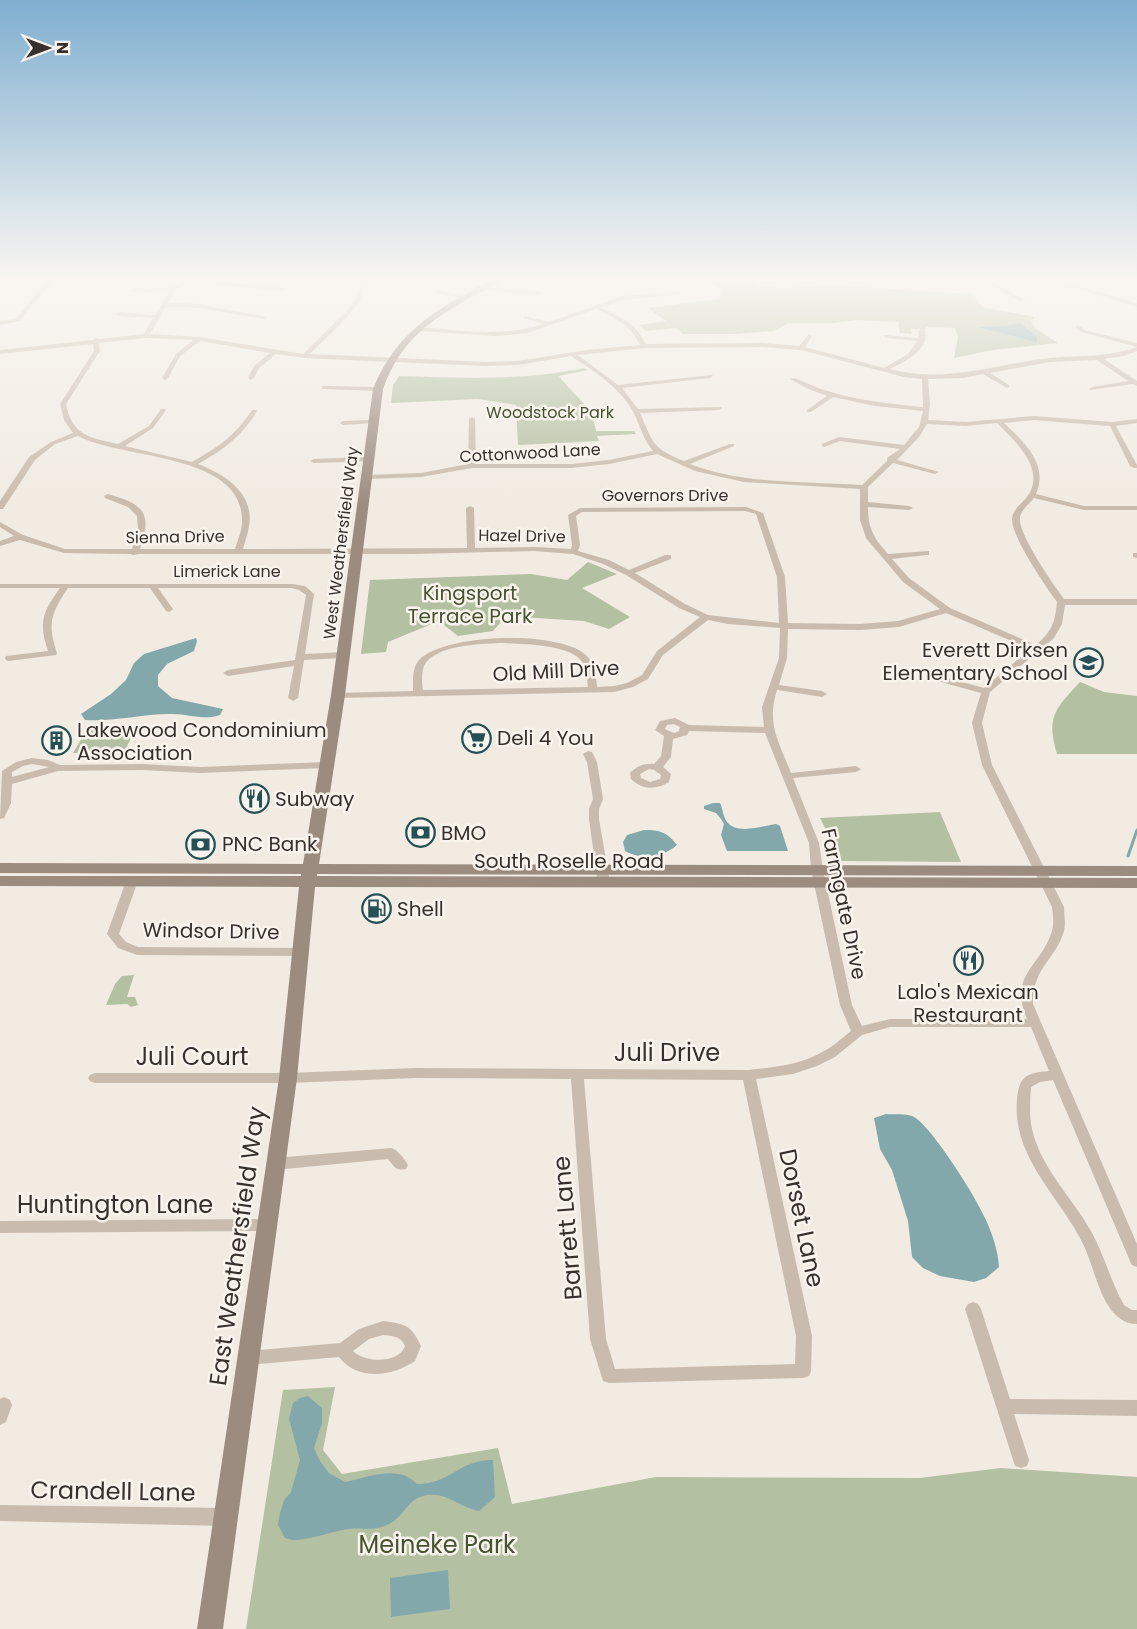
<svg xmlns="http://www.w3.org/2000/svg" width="1137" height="1629" font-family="Poppins,sans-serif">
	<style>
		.green { fill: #b4c0a2 }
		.water { fill: #83a8ac }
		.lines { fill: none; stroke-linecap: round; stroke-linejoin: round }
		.stream { stroke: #83a8ac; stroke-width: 3 }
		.street { fill: #c9bcae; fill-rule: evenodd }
		.secondary { fill: #9c8c80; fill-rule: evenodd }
		.labels { text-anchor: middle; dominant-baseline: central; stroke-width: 5; stroke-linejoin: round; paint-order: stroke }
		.far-park-label { font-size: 16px; fill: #465432; stroke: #f9f5ee }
		.far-street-label { font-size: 16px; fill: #38302c; stroke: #f9f5ee }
		.park-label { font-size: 20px; fill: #465432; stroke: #f9f5ee }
		.poi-label { font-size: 20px; fill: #38302c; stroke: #f9f5ee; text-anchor: start }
		.street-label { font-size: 20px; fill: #38302c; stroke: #f9f5ee }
		.near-street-label { font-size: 24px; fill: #38302c; stroke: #f9f5ee }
		.near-park-label { font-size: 24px; fill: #465432; stroke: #f9f5ee }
	</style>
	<rect width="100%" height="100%" fill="#f1ebe2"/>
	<!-- green -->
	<path class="green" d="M707,277H745L758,286L785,288L831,285L973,294L982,307L1035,317L1031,321L1035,328L1058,343L992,350L954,358L958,337L955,328L926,327V329H911L912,334L900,333L898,322L856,320L835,323H789L774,331L732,334H683L676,328L646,331L639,325L666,321L648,308L719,299L723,290L707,281Z
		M584,368L588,370L559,376C573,395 593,406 596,431H634L636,434L597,436L599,441L518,445L516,405L478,399L391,403L393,385L399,376C463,378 521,381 584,368Z
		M588,562L617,574L582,588L630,617L609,629L584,621L506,616L493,631L458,636L439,621L388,642L386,652L361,654L370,580L531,574L567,580Z
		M1080,682L1104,692L1137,696V754H1057C1046,717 1055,709 1080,682Z
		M87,729H135L124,753H73Z
		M940,812L961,862L841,861L820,818Z
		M134,975L127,997H135L138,1005L131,1007L127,1004L106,1005L115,984L122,976Z
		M335,1387L323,1450L342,1474L498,1448L512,1504L656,1477L919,1478L1001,1468L1137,1477V1629H246L283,1390Z"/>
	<!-- water -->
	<path class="water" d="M1020,323L1037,337V342L978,327L1005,326Z
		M196,638L197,641L194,651L167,664L158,675V686L172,698L223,709L220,715C203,721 187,713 169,714C141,714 114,722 85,720L81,714L111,694L126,680L134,663L144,654Z
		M713,803H720C723,809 723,817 727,822C737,835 762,826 776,824L780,826L788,851H727L721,835L724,824L721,819L716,813L704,809V806Z
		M644,830C660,830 667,832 677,845C662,858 642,860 625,851L623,842L627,835Z
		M886,1114C894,1115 907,1113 914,1117C932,1127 976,1197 985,1218C992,1233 998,1250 999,1267L986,1278L974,1282L940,1276L923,1268L912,1257L908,1221L892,1170L880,1149L874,1118Z
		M308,1396L322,1408V1423L314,1448L320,1461L329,1473L345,1482C369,1477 398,1464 417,1484C451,1484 460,1459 493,1460L495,1497L479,1511C458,1507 445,1490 423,1496C407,1500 404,1517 389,1524C373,1532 363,1527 348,1529C331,1532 315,1538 298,1540C294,1541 289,1539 285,1538L278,1525L280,1513L284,1500L291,1492L300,1460L289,1419L293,1403L300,1398Z
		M448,1570L450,1609L391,1617L390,1578Z"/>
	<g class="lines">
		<!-- stream -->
		<path class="stream" d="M1128,856L1137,830"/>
		<!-- street -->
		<path class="street" d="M49,277H55L20,321L0,325V321L16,319Z
			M189,277H196L194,279L283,287L286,289L283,291L189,282L175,291L168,303L199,304L267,317L264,319L199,308L166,307L150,334L199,337L303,354L345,313L355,299L361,279L370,277C362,284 364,294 359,302C345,322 326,337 310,354L486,362L518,361L587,350L640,345C631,325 615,318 596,309L528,333L496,336L418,331L415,329L418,327C460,330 503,338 543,324L524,318V316L549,322L623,296L679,291L682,293L681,294L624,300L601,308C621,316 636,324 646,344L763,343L799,346L809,334L812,336L805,347L884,368L908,354L917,341L886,338L884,337V335L918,338L919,330L922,328L925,330C925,333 926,337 925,340C921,354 902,363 890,369C947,384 994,364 1050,358C1082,355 1105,358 1137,347V351L1124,356L1104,359L1137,381V386L1133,384L1090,390L1089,389L1092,387L1128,381L1097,360L1050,362L990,373L1009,385V387L1007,388L983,374L963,378L928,379L930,404L928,420L966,422L1034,416L1112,422L1137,419V423L1116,426L1137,465V468H1134L1130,466L1110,426L1034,420L1004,423C1024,442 1049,464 1036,494L1084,506H1137V510H1084L1034,498C1029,504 1022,509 1020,517C1017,533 1053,584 1064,599H1137V605H1065L1062,624L1054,638L990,692L982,723L992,765L1064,907C1064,915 1066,923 1064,931C1055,961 1033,966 1033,1004L1137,1244V1267L1132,1265L1130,1261L1053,1080L1040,1082L1031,1087C1030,1101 1029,1115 1032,1129C1041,1169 1073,1198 1092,1233C1105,1257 1111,1282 1124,1305L1132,1310H1137V1324C1103,1324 1096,1271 1084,1246C1061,1197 1012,1159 1017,1100C1019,1076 1026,1073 1049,1071L1031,1027H890L862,1035L835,1057L817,1066L793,1074L756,1079L812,1336L811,1371L809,1376L803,1378L609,1383L603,1381L590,1339L571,1079L416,1078L288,1083H95L90,1081L88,1078L90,1075L95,1073H288L416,1068L749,1070C775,1067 801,1065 824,1051C834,1046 842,1038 851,1031L840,1005L811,870L809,843L765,733L689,731L687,735L673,739L671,757L663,767L671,774L669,782C656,790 642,790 631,779L630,773C637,766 645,763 654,764L661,756L664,736L655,730L660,721L675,718L689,725L764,727L762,707L779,658L780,628L728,624L708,620L663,655L648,679L633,687L614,692L338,698L333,695L335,693L413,691C413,680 412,668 419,660C445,633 562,630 587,656C595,664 596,676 597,687L614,686L627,683L642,675L657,651L700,617L679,608L626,575L603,564L573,554L534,551L413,554H138L134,555L130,554L64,553L20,540L0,546V541L14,536L0,527V522L23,535L65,549H132L138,530L137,516L128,507L105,498L104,496L108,494C143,504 153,512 140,549H235C237,541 242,531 242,522C244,452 122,460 78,436L55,444L35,460L3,509H0V501L29,457L51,442L73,433L64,420L60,404L94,351L93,344L0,354V350L93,340L96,338L99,339L144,334L153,318L118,316L115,314L118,312L155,315L169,292H134L132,291V289L172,288ZM146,338L193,340L176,354L162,378L165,380L168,378L180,356L200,341L270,353L254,366L248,378L251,380L254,378L259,368L276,354L304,358L486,366L518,365L571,356C592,370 615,384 629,405C639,419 641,437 653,451L609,460L572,464H476L475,419L472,417L469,419L468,464L421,473L367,475L363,477L367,479L421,477L472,468H572L609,464L657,454L695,471L744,482L860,489V520L866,538L903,582L940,609L898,621L860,624L788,623L785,577L763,513L746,507L580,508L568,515L572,545L571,549L534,547L475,548L474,508L470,506L466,508L467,548L243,549C245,541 248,534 249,526C255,493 224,474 198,464C223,450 242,436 257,411L256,410H252C235,436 218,447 192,462L125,446L153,428L166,410L165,409H161L149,426L118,444C91,438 72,436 66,404L100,351L99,343ZM763,347L801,350L904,377L922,379L923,407C878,403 836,398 795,378L790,379L806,388L827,396L807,410V412H811L833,397L875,406L923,411L919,427L904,445L839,437L822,444V446L824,447L840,441L900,449L887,458V461L862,485C805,481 744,485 690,464L734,446V444H730L684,461C652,448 653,443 640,413L719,410L722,408L721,407L638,409L622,388L710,378L713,376L712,375L618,385L578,355L644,348ZM997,423C1016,442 1047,470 1027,497C1021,504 1012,510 1012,520C1013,539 1045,585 1057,602C1055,623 1052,631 1036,645L950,608L909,578L892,559L926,555H929V551L888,554C874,538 868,529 868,507L909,510L913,508L909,506L868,502V487L893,463L935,474L939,472L897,460L919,437L927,424L966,426ZM745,511L756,514L777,577L779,623L708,615L685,604L635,573L671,559V555H665L629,570L609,560L578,551L580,545L576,516L582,512ZM946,613L1030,649L984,688L940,676L935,679L937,681L981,693L972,723L982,765L1052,907C1053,915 1054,924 1052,931C1041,967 1008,974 1027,1019H890L862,1026L852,1005L823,870L819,843L793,778L856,772L861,769L856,766L791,773C779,742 766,724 777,690L822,697L827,694L822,691L779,685L787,658L788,629L860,630L899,627ZM500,643C520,644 572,644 583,663C587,670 587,679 588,687L423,690C422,683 421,674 424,666C434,645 480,644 500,643ZM674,724L680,727L679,731L674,733L665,729L667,725ZM649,769L654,770L661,775L660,779L650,782L641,778L640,774ZM584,1079L743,1080L796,1336L795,1364L615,1369L606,1339Z
			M866,277L966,282L1026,277L995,283L1025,300L1020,301L989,284H927Z
			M1039,277H1047L1137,303V307Z
			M480,287L538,291L541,293L538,295L478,290Z
			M438,290L466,295L469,297L466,299L436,293V291Z
			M1078,325L1085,330L1137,343V347L1081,332L1075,327Z
			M324,386L378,387L381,389L378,391L322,389V387Z
			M372,420L375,422L374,423L343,425L340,423L343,421Z
			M367,457H370V461L314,463L310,461L314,459Z
			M1133,553H1137V558L1133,557Z
			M0,584H292L305,586L314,594L305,654L343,652L347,655L343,658L304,660L298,698L293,701L288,698L294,666L228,676L223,673L228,670L295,660L306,595L299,590L292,588H158L173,609L169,612L166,611L150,588H68C51,613 47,624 57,653L56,655L9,661L6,660L5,658L6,656L48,651C38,623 43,611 60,588H0Z
			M588,751L592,752L597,762L603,799L599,809V819L609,877L603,881L597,877L589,819V809L593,799L587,762L583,754Z
			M32,758L48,760L60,765L142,764L200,767L326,762L331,765L326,768L200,773L142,770L58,771L12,784L11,803L4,818L0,819L2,771L16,762ZM32,764L49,767L12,777V772L23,766Z
			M132,877L138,881L119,934L126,942L138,947L299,948L303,949L305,952L303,955L299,956L137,955L118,948L107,934L126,881Z
			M391,1148C398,1150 404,1158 408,1165L406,1169C396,1172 393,1165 388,1159L275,1170L270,1168L268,1164L270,1160L275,1158Z
			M267,1219L272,1221L274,1225L272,1229L267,1231L0,1233V1221Z
			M973,1302L978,1304L981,1309L1010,1399L1137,1400V1416L1014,1414L1029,1460L1027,1466L1021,1468L1015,1466L965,1309L968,1304Z
			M383,1321C406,1324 411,1325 421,1346L415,1361C393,1376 358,1382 339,1357L249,1365L243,1363L241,1358L243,1353L249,1351L340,1343L359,1329ZM383,1335C393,1336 401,1336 405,1346C399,1364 365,1363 353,1351L369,1339Z
			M4,1397L10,1400L12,1405L6,1422L0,1425V1399Z
			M0,1505L225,1508L231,1511L234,1517L231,1523L225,1526L0,1521Z"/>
		<!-- secondary -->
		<path class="secondary" d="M496,277H506C496,286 482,291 470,298C427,322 400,342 383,389L345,695L319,864L1137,866V876L317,874V876L1137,878V888L315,887L297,1078L223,1629H197L279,1078L299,887L0,886V876H301V874L0,873V863L303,864L331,695L373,389C398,327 442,307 496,277Z"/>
	</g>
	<!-- sky -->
	<linearGradient id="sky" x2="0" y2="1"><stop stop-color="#7fafd0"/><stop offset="0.55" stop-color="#f9f6f2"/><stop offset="1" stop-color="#f9f6f2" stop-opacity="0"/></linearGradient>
	<rect width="1137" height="505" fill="url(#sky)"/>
	<!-- icons -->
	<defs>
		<symbol id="school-ring" viewBox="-11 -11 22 22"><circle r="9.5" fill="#f9f5ee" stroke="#255056" stroke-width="1.5"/><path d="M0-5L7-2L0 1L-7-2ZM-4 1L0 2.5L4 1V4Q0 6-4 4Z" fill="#255056"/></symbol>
		<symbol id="supermarket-ring" viewBox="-11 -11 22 22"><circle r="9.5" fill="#f9f5ee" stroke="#255056" stroke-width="1.5"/><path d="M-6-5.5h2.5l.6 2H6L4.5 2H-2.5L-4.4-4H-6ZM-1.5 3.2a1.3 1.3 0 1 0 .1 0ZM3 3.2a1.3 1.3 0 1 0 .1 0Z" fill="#255056"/></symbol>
		<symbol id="building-ring" viewBox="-11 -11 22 22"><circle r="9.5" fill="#f9f5ee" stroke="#255056" stroke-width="1.5"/><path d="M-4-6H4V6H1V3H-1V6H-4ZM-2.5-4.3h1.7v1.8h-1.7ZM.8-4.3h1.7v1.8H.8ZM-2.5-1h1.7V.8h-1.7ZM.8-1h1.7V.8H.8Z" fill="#255056"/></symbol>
		<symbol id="restaurant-ring" viewBox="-11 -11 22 22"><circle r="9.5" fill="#f9f5ee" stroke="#255056" stroke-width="1.5"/><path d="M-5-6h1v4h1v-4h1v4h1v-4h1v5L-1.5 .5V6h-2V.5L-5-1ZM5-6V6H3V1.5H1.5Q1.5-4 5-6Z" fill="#255056"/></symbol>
		<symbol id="bank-ring" viewBox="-11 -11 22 22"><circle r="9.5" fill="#f9f5ee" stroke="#255056" stroke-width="1.5"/><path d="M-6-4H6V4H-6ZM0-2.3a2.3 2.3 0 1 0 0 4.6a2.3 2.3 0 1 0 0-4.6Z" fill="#255056"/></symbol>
		<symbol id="fuel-ring" viewBox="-11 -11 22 22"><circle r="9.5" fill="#f9f5ee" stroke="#255056" stroke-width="1.5"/><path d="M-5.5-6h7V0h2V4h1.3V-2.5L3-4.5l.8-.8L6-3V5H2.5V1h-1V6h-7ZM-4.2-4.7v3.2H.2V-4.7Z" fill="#255056"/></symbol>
	</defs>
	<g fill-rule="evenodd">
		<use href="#school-ring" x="1072" y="646" width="33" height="33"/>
		<use href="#supermarket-ring" x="460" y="722" width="33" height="33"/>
		<use href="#building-ring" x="40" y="724" width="33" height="33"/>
		<use href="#restaurant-ring" x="238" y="782" width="33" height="33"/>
		<use href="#bank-ring" x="404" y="816" width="33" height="33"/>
		<use href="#bank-ring" x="184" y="828" width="33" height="33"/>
		<use href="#fuel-ring" x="360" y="892" width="33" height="33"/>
		<use href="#restaurant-ring" x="952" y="944" width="33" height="33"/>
	</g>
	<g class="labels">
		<!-- far-park labels -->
		<g class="far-park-label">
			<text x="550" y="412">Woodstock Park</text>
		</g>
		<!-- far-street labels -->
		<g class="far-street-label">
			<text transform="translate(530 453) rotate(-3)">Cottonwood Lane</text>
			<text x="665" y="495">Governors Drive</text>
			<text transform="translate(522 536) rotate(1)">Hazel Drive</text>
			<text transform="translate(175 537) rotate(-1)">Sienna Drive</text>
			<text transform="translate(341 543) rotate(-83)">West Weathersfield Way</text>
			<text x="227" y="571">Limerick Lane</text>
		</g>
		<!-- park labels -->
		<g class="park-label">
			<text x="470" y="593">Kingsport<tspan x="470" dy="23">Terrace Park</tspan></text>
		</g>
		<!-- poi labels -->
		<g class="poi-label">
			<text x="1068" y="650" text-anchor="end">Everett Dirksen<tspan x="1068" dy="23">Elementary School</tspan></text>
			<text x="77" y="730">Lakewood Condominium<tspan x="77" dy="23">Association</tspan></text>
			<text x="497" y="738">Deli 4 You</text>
			<text x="275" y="799">Subway</text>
			<text x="441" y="833">BMO</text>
			<text x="222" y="844">PNC Bank</text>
			<text x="397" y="909">Shell</text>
			<text x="968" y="992" text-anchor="middle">Lalo's Mexican<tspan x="968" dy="23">Restaurant</tspan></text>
		</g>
		<!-- street labels -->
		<g class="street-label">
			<text transform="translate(556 671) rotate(-3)">Old Mill Drive</text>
			<text x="569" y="861">South Roselle Road</text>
			<text transform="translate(844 904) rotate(78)">Farmgate Drive</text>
			<text transform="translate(211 931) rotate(1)">Windsor Drive</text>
		</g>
		<!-- near-street labels -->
		<g class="near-street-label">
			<text x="667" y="1052">Juli Drive</text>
			<text x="192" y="1056">Juli Court</text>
			<text x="115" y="1204">Huntington Lane</text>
			<text transform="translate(802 1218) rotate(78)">Dorset Lane</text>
			<text transform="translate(567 1228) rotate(-95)">Barrett Lane</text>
			<text transform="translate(237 1246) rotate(-82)">East Weathersfield Way</text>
			<text transform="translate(113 1491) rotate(1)">Crandell Lane</text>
		</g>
		<!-- near-park labels -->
		<g class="near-park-label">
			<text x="437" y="1544">Meineke Park</text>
		</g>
	</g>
	<!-- north arrow -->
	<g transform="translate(48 48) rotate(90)" stroke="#f9f5ee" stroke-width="4.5" paint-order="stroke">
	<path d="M0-4.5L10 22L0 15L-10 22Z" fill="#38302c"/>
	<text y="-9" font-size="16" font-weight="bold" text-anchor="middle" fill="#38302c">N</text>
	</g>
</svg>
